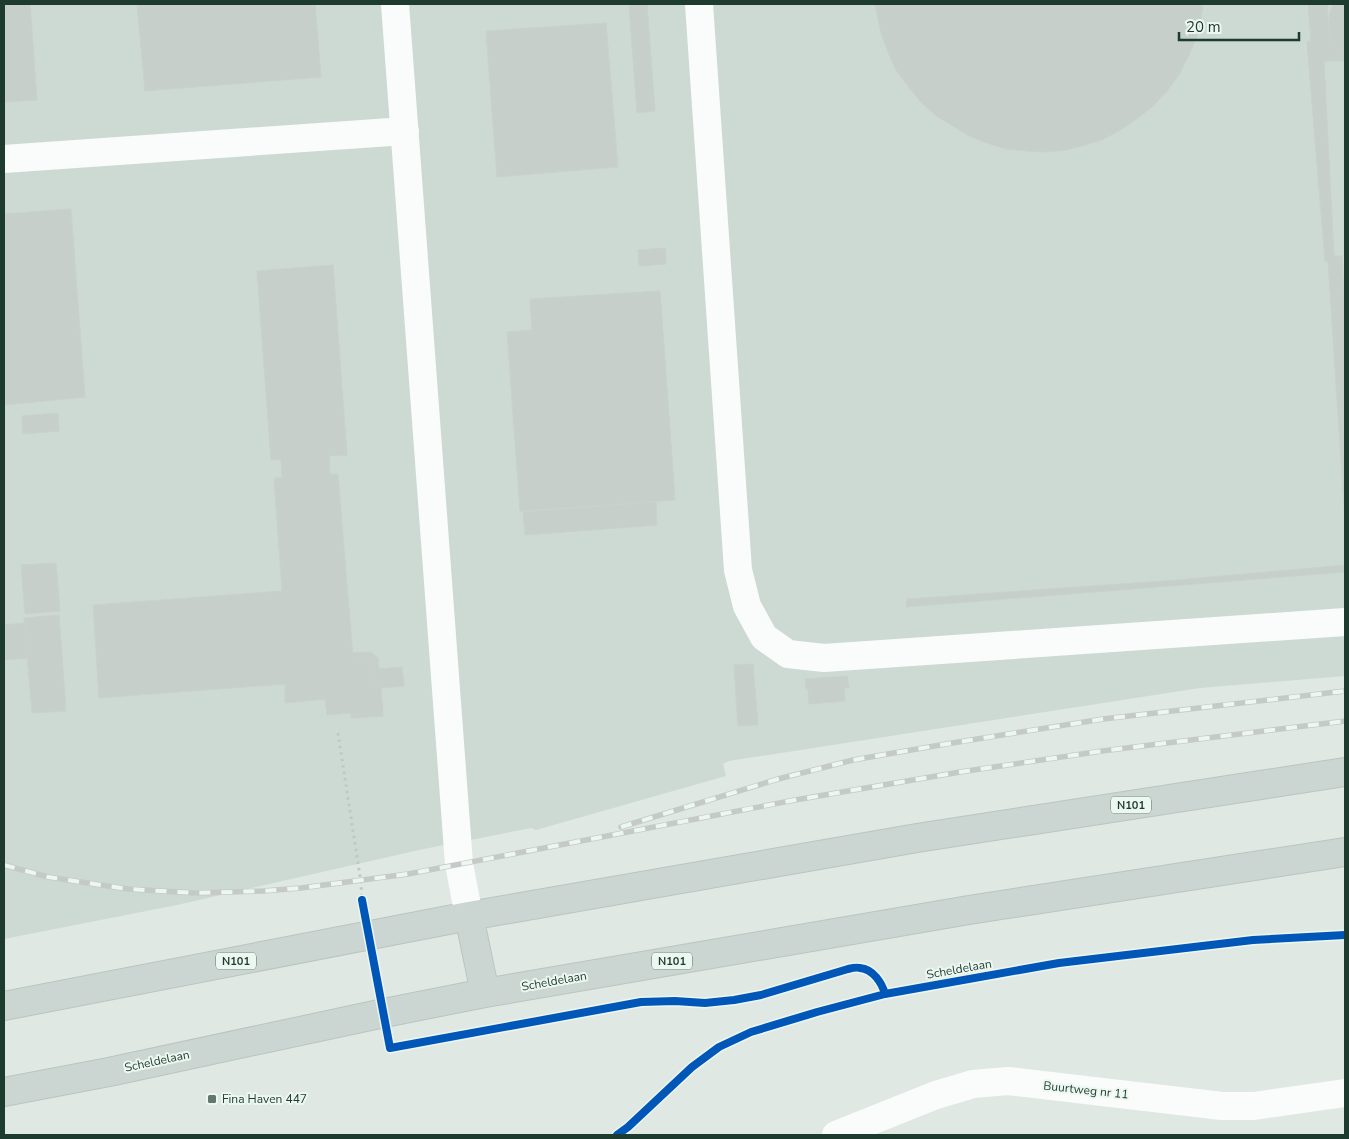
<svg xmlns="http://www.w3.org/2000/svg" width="1349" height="1139" font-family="'Nunito Sans',sans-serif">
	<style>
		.built { fill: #cddad3 }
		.building { fill: #c7cfcb; stroke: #c9d1cd }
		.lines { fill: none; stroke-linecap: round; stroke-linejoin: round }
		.major-casing { stroke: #bac5c0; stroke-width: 30 }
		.path { stroke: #bec8c4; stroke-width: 3; stroke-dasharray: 2.5 4; stroke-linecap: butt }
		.minor { stroke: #fafcfb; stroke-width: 28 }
		.major { stroke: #cbd5d1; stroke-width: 28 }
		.rail-casing { stroke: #c5cac8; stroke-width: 5.5 }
		.rail { stroke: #edf7f1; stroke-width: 4; stroke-dasharray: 11; stroke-linecap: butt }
		.cycleway-casing { stroke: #edf7f1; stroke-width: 11 }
		.cycleway { stroke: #0057b8; stroke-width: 8 }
		.poi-dot { fill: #61786e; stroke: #edf7f1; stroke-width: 2 }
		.labels { text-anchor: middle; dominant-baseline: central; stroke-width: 4; stroke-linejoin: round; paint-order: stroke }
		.shield { fill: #edf7f1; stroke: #5b7369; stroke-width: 1 }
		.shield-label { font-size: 11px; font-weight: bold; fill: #1d3b2f }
		.street-label { font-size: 12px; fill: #1d3b2f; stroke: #edf7f1 }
		.poi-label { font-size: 12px; fill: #1d3b2f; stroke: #edf7f1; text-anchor: start }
	</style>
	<rect width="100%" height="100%" fill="#e0e8e4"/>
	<!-- built -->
	<path class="built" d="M4,4H1345V676L1200,688L729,761L723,764L726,776L536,830L531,828L419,850L177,905L4,939Z"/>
	<!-- building -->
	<path class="building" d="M4,4H30L37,100L4,102Z
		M137,4H315L321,77L145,91Z
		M629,4H647L655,111L637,113Z
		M875,4H1203L1201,20L1196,39L1188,57L1179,75L1167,91L1153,106L1138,118L1122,129L1104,139L1085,145L1066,150L1046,152L1026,151L1006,149L987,143L969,136L935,115L920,101L908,86L896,70L888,52L881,33Z
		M1308,4H1327L1329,30L1331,41L1336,51L1342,61H1324L1334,256H1342L1345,313V523L1328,261L1325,262L1307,42L1311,41Z
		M1333,4H1345V63L1336,51L1331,41L1329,24L1330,13Z
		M606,23L618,167L497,177L486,31Z
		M71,209L85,397L4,405V214Z
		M665,248L666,264L639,266L638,250Z
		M333,265L347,455L329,456L330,474H338L353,657L370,656L374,660L378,712L351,715V713L327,715L325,699L285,703V684L99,698L93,605L282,591L274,478H282L281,459L271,460L257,271Z
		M660,291L675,500L520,511L507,332L532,330L530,299Z
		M58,413L59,431L23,434L22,416Z
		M656,502L657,525L525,535L523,512Z
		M56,563L60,611L25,614L21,565Z
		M1345,565V572L906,607L907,599L1177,580Z
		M59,615L66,711L32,713L24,618Z
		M25,623L27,658L4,660V625Z
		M371,652L378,658L379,669L402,667L404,686L381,688L383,716L351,718V715L378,712L374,660L370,656L353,657L352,653Z
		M753,664L758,725L738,726L734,665Z
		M847,676L849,688H844L845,701L809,704L808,689H806L805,679Z"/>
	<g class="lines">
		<defs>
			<path id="major" d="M469,916L485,993
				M4,1006L469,916L917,838L1345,772
				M4,1092L109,1072L384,1013L485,993L969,910L1345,852"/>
		</defs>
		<!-- major casing -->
		<use href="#major" class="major-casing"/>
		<!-- path -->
		<path class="path" d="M338,733L361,883L362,900"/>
		<!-- minor -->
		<path class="minor" d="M395,4L459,864L469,916
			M699,4L738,570L747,606L764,637L788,654L824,658L1345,622
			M4,159L405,131
			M836,1135L936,1095L973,1084L1008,1081L1222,1106H1254L1345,1093"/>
		<!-- major -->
		<use href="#major" class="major"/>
		<defs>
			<path id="rail" d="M621,827L778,779L853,760L952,743L1103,719L1345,691
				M4,865L48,877L128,889L195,893L263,891L301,888L408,874L795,800L960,772L1102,751L1345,721"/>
		</defs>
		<!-- rail casing -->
		<use href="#rail" class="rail-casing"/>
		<!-- rail -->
		<use href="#rail" class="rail"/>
		<defs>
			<path id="cycleway" d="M362,900L390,1048L641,1002L675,1001L705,1003L734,1000L761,995L848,969C852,968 857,967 860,968C873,969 882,983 885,994
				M617,1135L628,1127L692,1067L719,1047L751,1032L817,1012L885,994L1059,963L1253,940L1345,935"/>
		</defs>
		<!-- cycleway casing -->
		<use href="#cycleway" class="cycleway-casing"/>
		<!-- cycleway -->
		<use href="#cycleway" class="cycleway"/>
	</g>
	<!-- markers -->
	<rect class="poi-dot" x="207" y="1094" width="10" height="10" rx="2.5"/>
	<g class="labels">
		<!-- shield labels -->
		<g class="shield">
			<rect x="1111" y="796.5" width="40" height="17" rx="4"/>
			<rect x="216" y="952.5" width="40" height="17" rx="4"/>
			<rect x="652" y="952.5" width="40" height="17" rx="4"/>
		</g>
		<g class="shield-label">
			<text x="1131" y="805">N101</text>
			<text x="236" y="961">N101</text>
			<text x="672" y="961">N101</text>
		</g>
		<!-- street labels -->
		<g class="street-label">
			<text transform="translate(959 969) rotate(-10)">Scheldelaan</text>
			<text transform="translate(554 981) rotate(-10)">Scheldelaan</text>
			<text transform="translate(157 1061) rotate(-12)">Scheldelaan</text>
			<text transform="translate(1086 1090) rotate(6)">Buurtweg nr 11</text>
		</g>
		<!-- poi labels -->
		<g class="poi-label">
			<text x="222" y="1099">Fina Haven 447</text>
		</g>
	</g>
	<!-- border -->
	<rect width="1349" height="1139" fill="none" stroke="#1d3b2f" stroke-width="10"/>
	<!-- scale -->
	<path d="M1179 32v8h120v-8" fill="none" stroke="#1d3b2f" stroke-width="2.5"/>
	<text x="1186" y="32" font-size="15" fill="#1d3b2f" stroke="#edf7f1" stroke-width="4" paint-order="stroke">20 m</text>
</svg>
